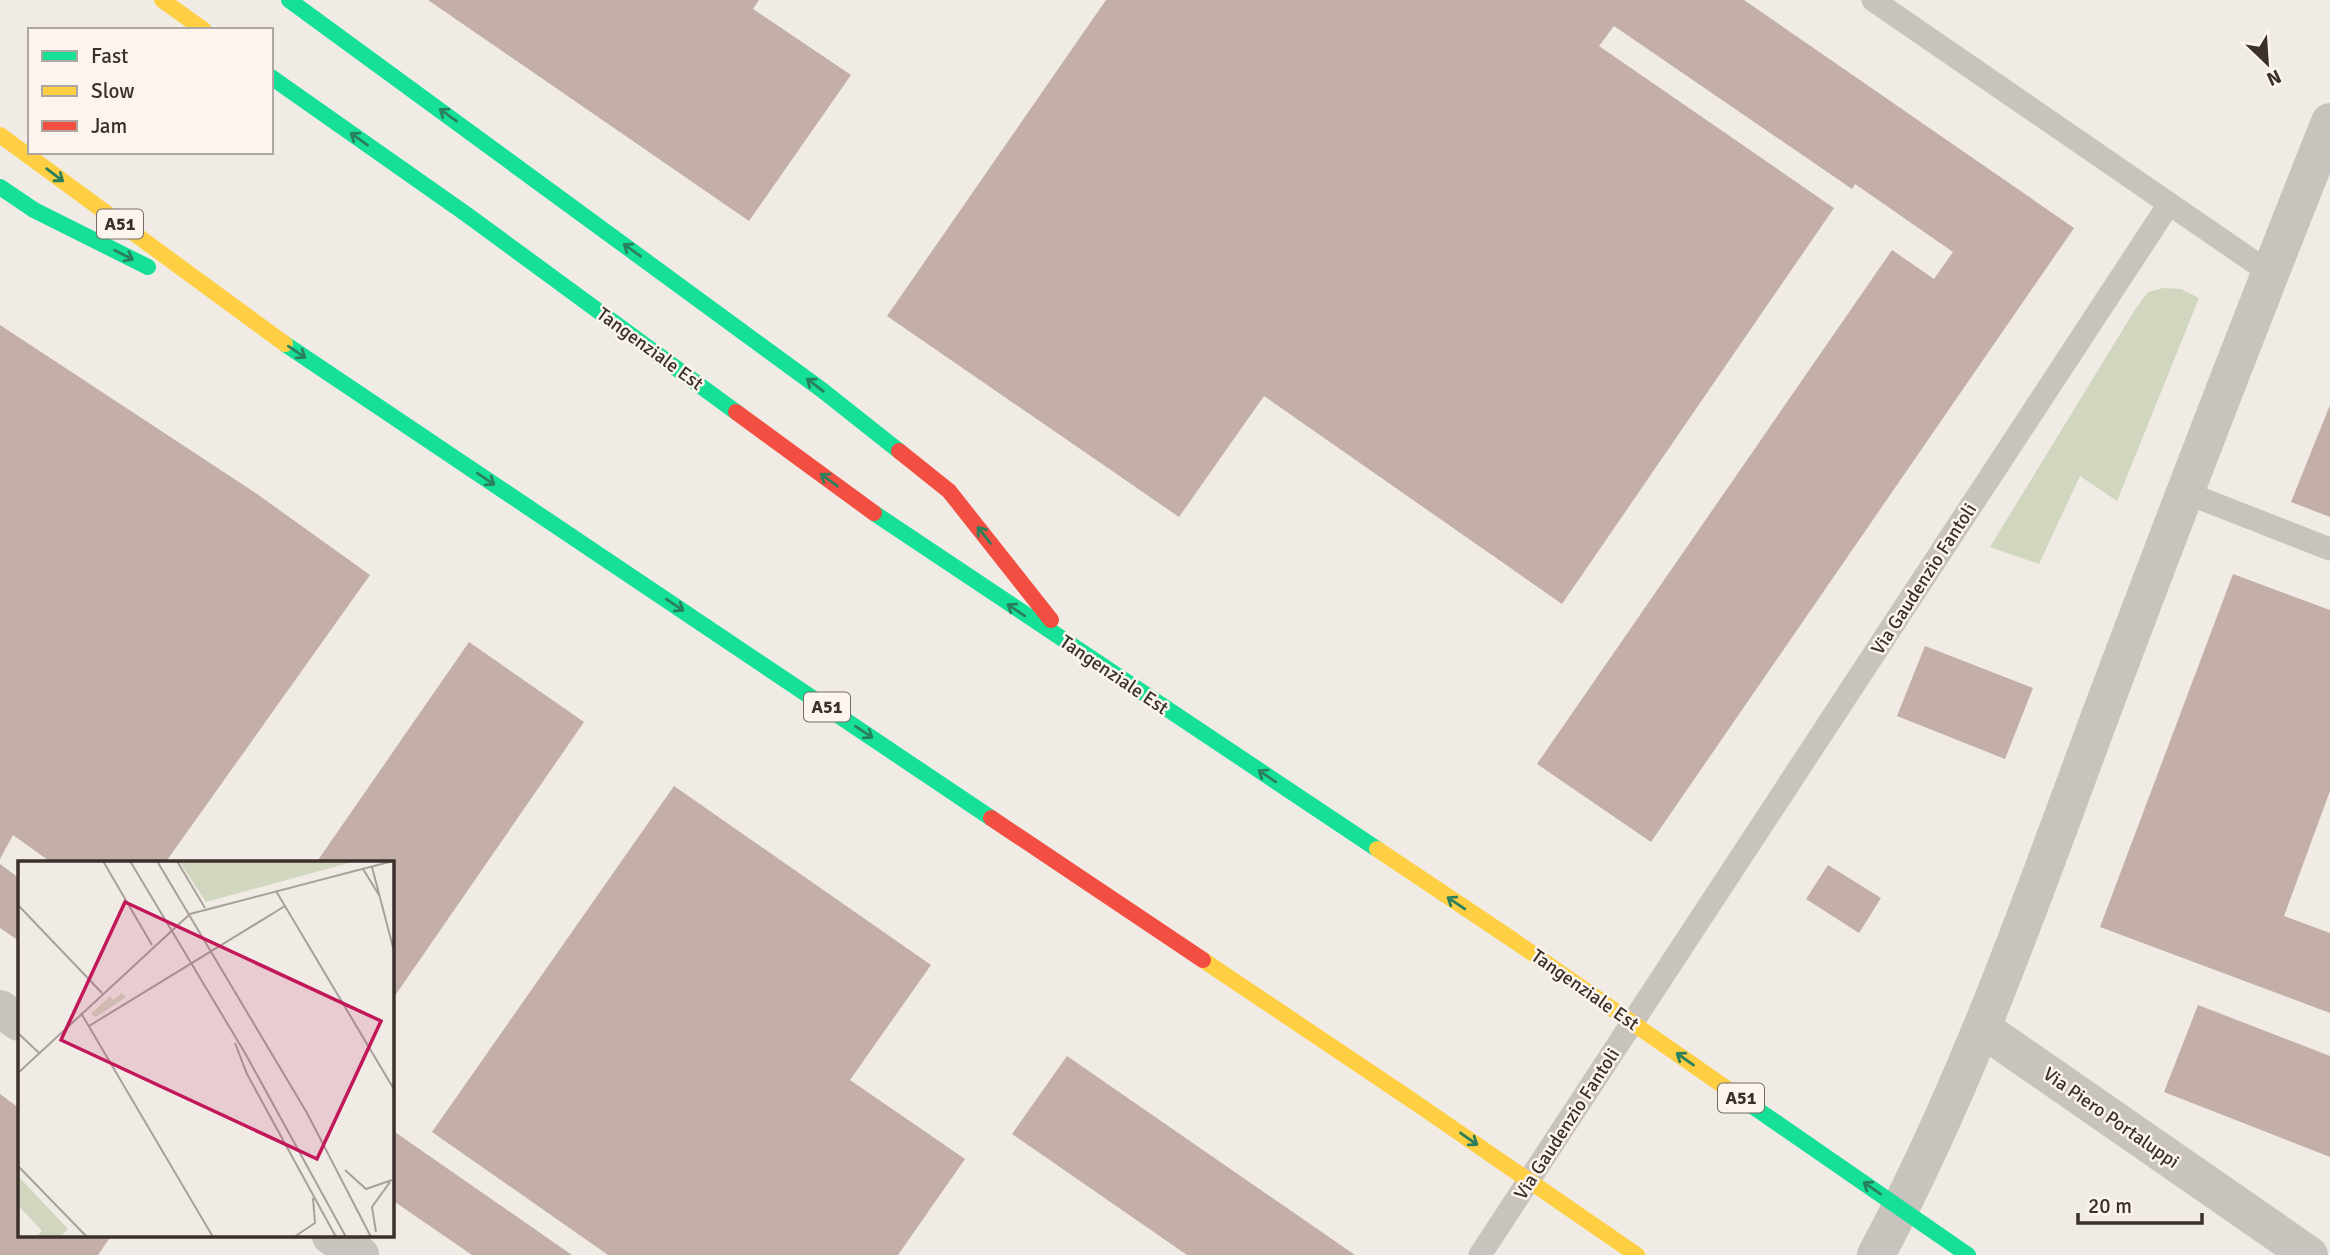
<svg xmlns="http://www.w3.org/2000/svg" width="2330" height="1255" font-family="Signika,sans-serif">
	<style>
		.green { fill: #d1d6bf }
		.building { fill: #c3afa7 }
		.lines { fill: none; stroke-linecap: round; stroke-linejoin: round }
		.lane { stroke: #c9c3be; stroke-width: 23 }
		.street { stroke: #c9c3be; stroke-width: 38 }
		.fast { stroke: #16e098; stroke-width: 16 }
		.slow { stroke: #ffcf43; stroke-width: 16 }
		.jam { stroke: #f24e42; stroke-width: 16 }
		.fast-bridge { stroke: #16e098; stroke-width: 16 }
		.slow-bridge { stroke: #ffcf43; stroke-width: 16 }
		.oneway { stroke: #2a7f5c }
		.labels { text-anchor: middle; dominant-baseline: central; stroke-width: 5; stroke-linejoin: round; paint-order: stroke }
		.shield { fill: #fbf5ee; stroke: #756b66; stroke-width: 2 }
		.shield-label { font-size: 18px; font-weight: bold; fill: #3b302b }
		.street-label { font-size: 19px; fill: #3b302b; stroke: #fbf5ee }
		.inset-road { fill: none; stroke: #a8a09b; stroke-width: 2 }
		.view { fill: #c2185b; fill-opacity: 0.15; stroke: #c2185b; stroke-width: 3.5 }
		.inset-edge { fill: none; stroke: #3b302b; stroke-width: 3.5 }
	</style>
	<rect width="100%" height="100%" fill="#f0ebe5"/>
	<!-- green -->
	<path class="green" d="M2163,288L2181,289L2199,298L2117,501L2080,476L2039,564L1990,547L2136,308L2148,292Z"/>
	<!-- building -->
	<path class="building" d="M428,0H759L753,9L851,75L749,221Z
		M1106,0H1744L2074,228L1651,842L1537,764L1892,250L1934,279L1953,252L1855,184L1852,189L1614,26L1599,46L1834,208L1562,604L1264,396L1179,517L887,316Z
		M0,325L257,494L370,575L165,863H52L13,835L0,859Z
		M2330,405V517L2291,502Z
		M2233,574L2330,610V791L2284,916L2330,933V1013L2100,927Z
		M469,642L584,722L392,1000V863H316Z
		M1925,646L2033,688L2005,759L1897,716Z
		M674,786L931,965L850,1080L965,1159L898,1255H608L432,1132Z
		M0,864L19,878V941L0,928Z
		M1828,865L1881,898L1859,933L1806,899Z
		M2198,1005L2330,1056V1157L2164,1092Z
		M1067,1056L1355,1255H1187L1012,1134Z
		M0,1094L19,1108V1236H111L98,1255H0Z
		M392,1130L572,1255H472L392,1200Z"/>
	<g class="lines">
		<!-- lane -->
		<path class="lane" d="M1873,0L2270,273
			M2184,492L2330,549
			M1480,1255L2169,204"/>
		<!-- street -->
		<path class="street" d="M0,1009L19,1022
			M1983,1029L2309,1255
			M331,1236L360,1255
			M1876,1255C1969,1081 2033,896 2102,711C2176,514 2252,318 2330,122"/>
		<!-- fast -->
		<path class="fast" d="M289,0L822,390L899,451
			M271,77L466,214L736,412
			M0,187L34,210L148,267
			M285,344L991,818
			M874,513L1377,849"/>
		<!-- slow -->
		<path class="slow" d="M162,0L204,30
			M0,135L285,344
			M1377,849L1513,940
			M1203,960L1413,1101"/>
		<!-- jam -->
		<path class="jam" d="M736,412L874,513
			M899,451L949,491L1051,620
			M991,818L1203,960"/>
		<!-- fast-bridge -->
		<path class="fast-bridge" d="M1732,1092L1968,1255"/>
		<!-- slow-bridge -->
		<path class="slow-bridge" d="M1513,940L1732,1092
			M1413,1101L1637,1255"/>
	</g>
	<!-- one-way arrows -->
	<defs><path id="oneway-shaft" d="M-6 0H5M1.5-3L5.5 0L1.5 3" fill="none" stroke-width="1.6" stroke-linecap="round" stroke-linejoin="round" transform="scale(1.75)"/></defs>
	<g class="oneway">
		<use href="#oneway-shaft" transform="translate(448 115) rotate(-144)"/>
		<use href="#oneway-shaft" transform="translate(359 139) rotate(-145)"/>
		<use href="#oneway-shaft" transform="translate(55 175) rotate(37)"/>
		<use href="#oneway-shaft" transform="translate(632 250) rotate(-144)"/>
		<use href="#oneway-shaft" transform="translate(124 255) rotate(27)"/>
		<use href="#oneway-shaft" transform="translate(297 352) rotate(34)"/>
		<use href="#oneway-shaft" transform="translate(815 385) rotate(-143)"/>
		<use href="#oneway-shaft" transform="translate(486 479) rotate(34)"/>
		<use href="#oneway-shaft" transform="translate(829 480) rotate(-144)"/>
		<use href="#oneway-shaft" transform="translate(984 535) rotate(-128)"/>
		<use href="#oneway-shaft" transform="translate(675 605) rotate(34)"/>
		<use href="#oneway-shaft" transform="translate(1016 610) rotate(-146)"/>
		<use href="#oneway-shaft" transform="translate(864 732) rotate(34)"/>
		<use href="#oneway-shaft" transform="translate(1267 776) rotate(-146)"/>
		<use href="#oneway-shaft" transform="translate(1456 903) rotate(-146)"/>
		<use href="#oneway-shaft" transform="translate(1685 1059) rotate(-145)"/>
		<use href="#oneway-shaft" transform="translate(1469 1139) rotate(35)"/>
		<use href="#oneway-shaft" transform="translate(1872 1188) rotate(-145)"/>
	</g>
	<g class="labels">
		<!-- shield labels -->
		<g class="shield">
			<rect x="97" y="209.5" width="46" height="29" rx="5"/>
			<rect x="804" y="692.5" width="46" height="29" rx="5"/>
			<rect x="1718" y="1083.5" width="46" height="29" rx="5"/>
		</g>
		<g class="shield-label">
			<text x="120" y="224">A51</text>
			<text x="827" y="707">A51</text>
			<text x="1741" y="1098">A51</text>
		</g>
		<!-- street labels -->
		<g class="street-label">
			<text transform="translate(650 349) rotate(36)">Tangenziale Est</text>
			<text transform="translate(1924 579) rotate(-57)">Via Gaudenzio Fantoli</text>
			<text transform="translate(1114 675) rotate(34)">Tangenziale Est</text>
			<text transform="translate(1585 990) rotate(35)">Tangenziale Est</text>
			<text transform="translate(2111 1118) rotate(35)">Via Piero Portaluppi</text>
			<text transform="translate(1567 1124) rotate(-57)">Via Gaudenzio Fantoli</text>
		</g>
	</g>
	<!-- overview -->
	<g transform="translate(18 861)">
		<rect width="376" height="376" fill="#f0ebe5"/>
		<path d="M161,0H338L188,41ZM104,132L108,136L78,156L73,153L92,135L95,139ZM0,315L50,368L42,376H18L24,370L0,344Z" fill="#d1d6bf"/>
		<path class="inset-road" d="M85,0L134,84M112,0L227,192L328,376M139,0L289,252L353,376M159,0L187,47M354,6L377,94M345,8L361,34M258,30L377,230M0,44L84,132M63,152L195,376M71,165L267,45M0,172L21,192M217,182L229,213L318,376M0,212L172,53L375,0M0,305L69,376M327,309L348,328L374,319M358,371L354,346L372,321M276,376L297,362L295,337"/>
		<path class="view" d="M107,41L363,160L299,298L43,179Z"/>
		<rect width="376" height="376" class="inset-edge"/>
	</g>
	<!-- legend -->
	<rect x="28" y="28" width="245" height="126" fill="#fbf5ee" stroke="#aea6a0" stroke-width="2"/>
	<rect x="42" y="51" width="35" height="10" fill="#16e098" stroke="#aea6a0" stroke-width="2"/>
	<text x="91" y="63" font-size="21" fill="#3b302b">Fast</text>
	<rect x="42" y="86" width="35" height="10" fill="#ffcf43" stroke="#aea6a0" stroke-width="2"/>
	<text x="91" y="98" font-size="21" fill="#3b302b">Slow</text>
	<rect x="42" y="121" width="35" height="10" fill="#f24e42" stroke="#aea6a0" stroke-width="2"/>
	<text x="91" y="133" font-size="21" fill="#3b302b">Jam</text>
	<!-- north arrow -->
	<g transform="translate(2267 63) rotate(155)" stroke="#fbf5ee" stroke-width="5" paint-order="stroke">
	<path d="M0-5L12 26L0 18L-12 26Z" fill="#3b302b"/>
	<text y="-10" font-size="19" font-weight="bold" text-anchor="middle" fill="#3b302b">N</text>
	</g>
	<!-- scale -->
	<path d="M2078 1213v10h124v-10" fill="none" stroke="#3b302b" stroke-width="3.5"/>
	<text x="2088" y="1213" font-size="21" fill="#3b302b" stroke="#fbf5ee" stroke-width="5" paint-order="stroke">20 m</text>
</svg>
